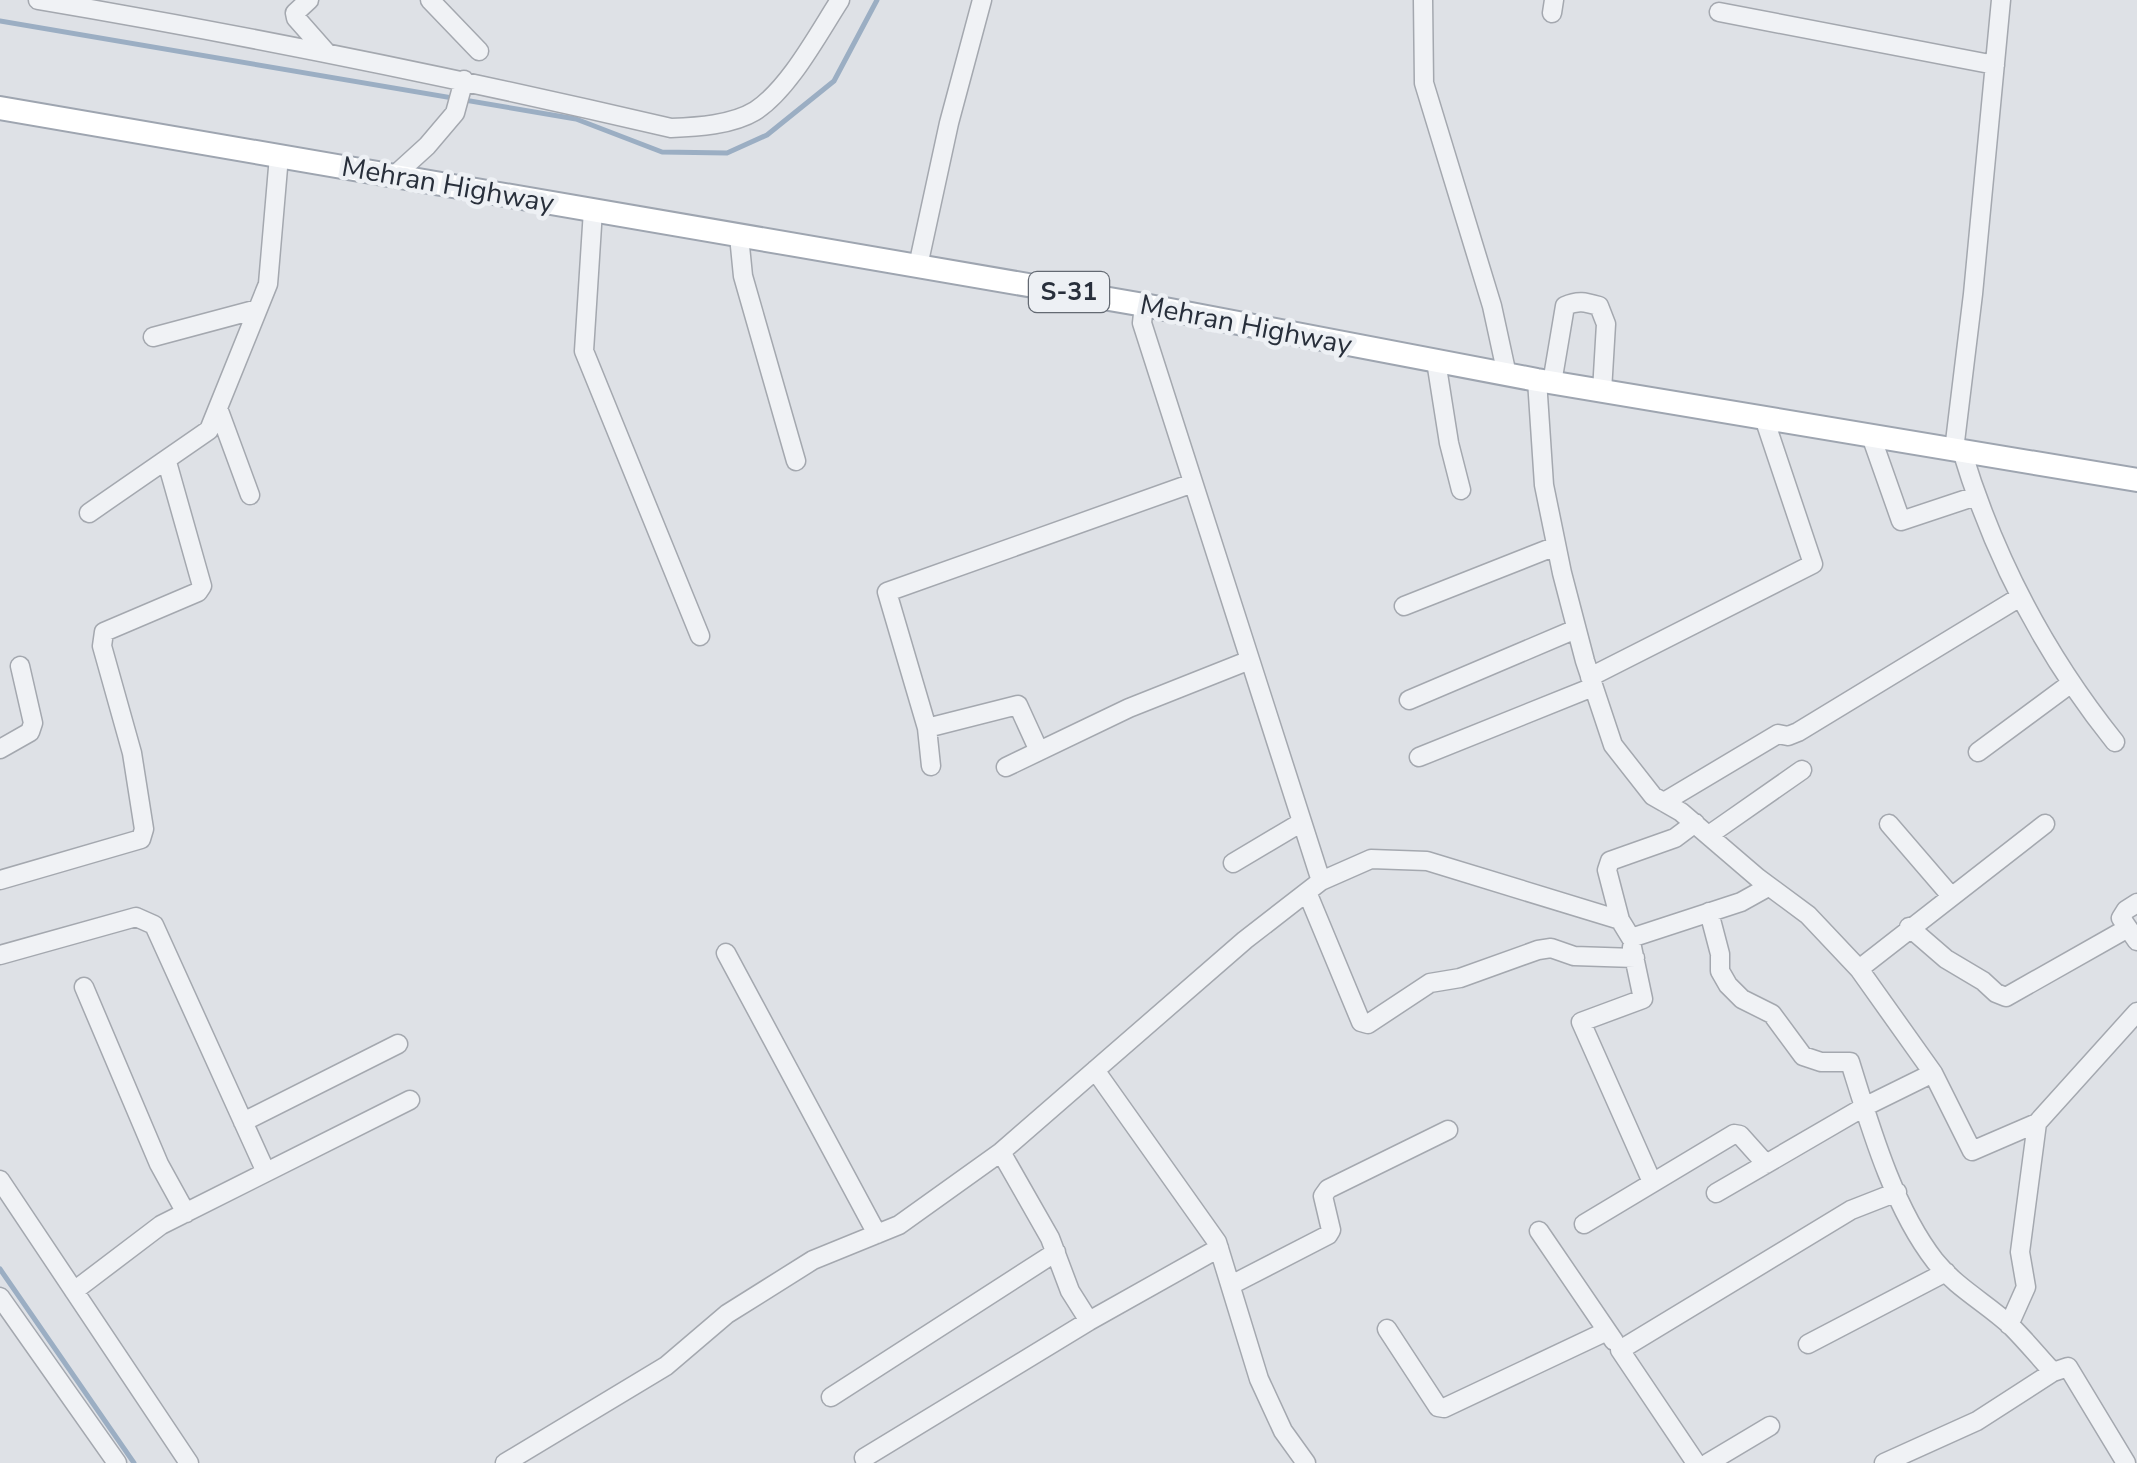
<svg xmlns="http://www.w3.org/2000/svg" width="2137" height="1463" font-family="'Nunito Sans',sans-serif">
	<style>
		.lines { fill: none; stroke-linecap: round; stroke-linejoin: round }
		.stream { stroke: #9baec3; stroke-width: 5 }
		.minor-casing { stroke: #a4a8af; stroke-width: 21 }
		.major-casing { stroke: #9ea5b0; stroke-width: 26 }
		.minor { stroke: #f0f2f5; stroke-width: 18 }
		.major { stroke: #fff; stroke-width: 22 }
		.labels { text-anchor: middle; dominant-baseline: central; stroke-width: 9; stroke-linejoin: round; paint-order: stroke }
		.shield { fill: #edf0f4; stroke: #636972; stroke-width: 2.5 }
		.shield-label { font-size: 25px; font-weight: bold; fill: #282f3b }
		.street-label { font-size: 28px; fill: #282f3b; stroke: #edf0f4 }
	</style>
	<rect width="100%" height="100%" fill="#dee1e6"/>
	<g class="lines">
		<!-- stream -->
		<path class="stream" d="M0,21L576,119L662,152L727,153L767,135L834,81L877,0
			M0,1269L134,1463"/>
		<defs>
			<path id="minor" d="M38,0C251,36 461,79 671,128C697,127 732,125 755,111C789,89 818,34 840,0
				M309,0L295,13L296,18L326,52
				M430,0L479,51
				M1423,0L1424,83L1492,306L1507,375
				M1719,12L1995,65
				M1552,13L1554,0
				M394,176L427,146L455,113L464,80
				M593,210L584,351L700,636
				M739,236L743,276L796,461
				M918,266L949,123L982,0
				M1144,305L1142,323L1321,881
				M153,337L258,309
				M1436,361L1449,443L1461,490
				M1537,380L1544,485L1562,573L1585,661L1613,745L1653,796L1681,812L1758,878L1808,915L1859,969L1933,1073L1972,1151L2037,1123
				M1552,383L1565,306C1578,300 1585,302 1599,306L1606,324L1602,391
				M218,408L250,495
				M1871,436L1901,521L1976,496
				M1954,450L1973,294L2001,0
				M1962,451C1994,557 2046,656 2115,742
				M89,513L209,430L268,284L279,156
				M1404,606L1556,546
				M1590,677L1813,564L1764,418
				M1409,700L1576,629
				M927,728L1018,705L1039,751
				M0,749L30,732L33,723L20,666
				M1978,752L2070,684
				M1419,757L1593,687
				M931,766L927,728L887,592L1193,483
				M1006,767L1129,708L1250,660
				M1664,802L1778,734L1788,736L1798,732L2020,597
				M1889,824L1951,896
				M1709,835L1802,770
				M1233,863L1302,822
				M0,880L141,839L144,829L132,753L102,646L104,632L198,592L202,586L167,462
				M1307,892L1361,1022L1368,1024L1430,983L1460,978L1538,950L1551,948L1574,956L1635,958
				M2137,903L2126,910L2121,918L2137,941
				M1709,912L1720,954V971L1728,985L1742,999L1772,1014L1803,1056L1821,1062H1850C1870,1126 1893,1207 1935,1261C1957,1288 1986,1303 2011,1326C2026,1341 2039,1357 2053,1372L2068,1367L2126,1463
				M1620,920L1607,870L1610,861L1675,838L1695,823
				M1909,927L1946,959L1983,981L1996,993L2006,997L2128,928
				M1632,947L1643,999L1581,1022L1652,1182
				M726,953L877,1234
				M0,955L136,917L154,925L265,1170
				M1859,969L2045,824
				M84,987L159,1164L186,1213
				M1095,1070L1217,1242L1259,1379L1283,1431L1306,1463
				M243,1122L398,1044
				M1001,1152L1050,1238L1070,1291L1089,1321
				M0,1180L189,1463
				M1716,1193L1864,1107L1933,1073
				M1584,1224L1734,1134L1740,1135L1766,1164
				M1539,1231L1614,1341
				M1231,1285L1328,1235L1331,1230L1323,1196L1328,1189L1448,1130
				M74,1291L161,1225L410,1100
				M0,1297L117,1463
				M2009,1325L2026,1287L2020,1252L2037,1123L2137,1012
				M1387,1329L1438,1407L1444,1408L1607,1331
				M1808,1344L1946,1272
				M831,1397L1056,1252
				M864,1458L1089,1321L1219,1248
				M505,1463L666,1366L727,1314L813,1260L899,1225L1001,1152L1245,940L1321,881L1371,859L1427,861L1620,920L1631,938L1741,902L1768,887
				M1696,1463L1620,1350L1851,1210L1897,1192
				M1708,1463L1770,1426
				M1884,1463L1977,1421L2053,1372"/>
			<path id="major" d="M0,108L1144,305L1537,380L2137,480"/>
		</defs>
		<!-- minor casing -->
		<use href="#minor" class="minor-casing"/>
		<!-- major casing -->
		<use href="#major" class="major-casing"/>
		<!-- minor -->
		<use href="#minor" class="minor"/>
		<!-- major -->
		<use href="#major" class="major"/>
	</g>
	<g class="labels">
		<!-- shield labels -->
		<rect class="shield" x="1029" y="272" width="80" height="40" rx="8"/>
		<g class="shield-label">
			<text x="1069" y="292">S-31</text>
		</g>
		<!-- street labels -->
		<g class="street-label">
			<text transform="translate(448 185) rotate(10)">Mehran Highway</text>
			<text transform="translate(1246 325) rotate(11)">Mehran Highway</text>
		</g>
	</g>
</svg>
